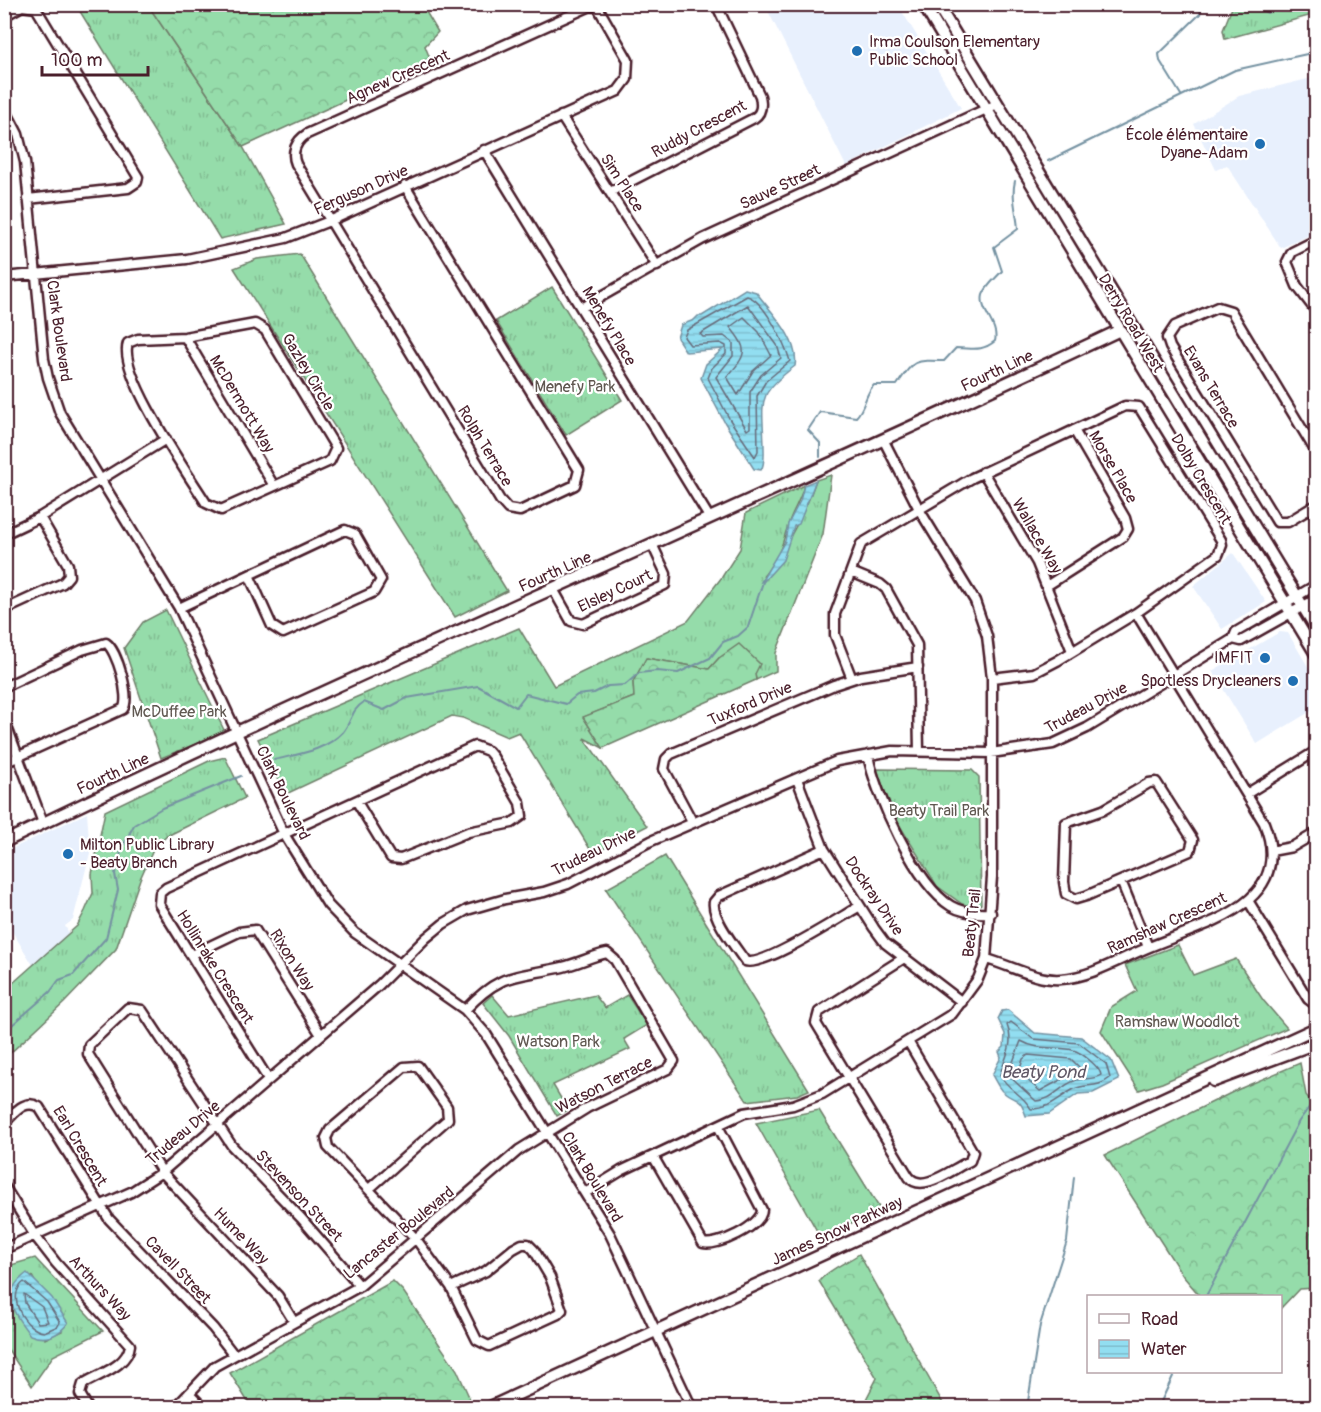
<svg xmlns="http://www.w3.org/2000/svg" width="1321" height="1412" font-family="Pangolin,sans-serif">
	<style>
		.built { fill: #e8f0fd }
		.grass { fill: url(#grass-tufts); stroke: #707e6a; stroke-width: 1.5; fill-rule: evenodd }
		.forest { fill: url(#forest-crowns); stroke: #707e6a; stroke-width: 1.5 }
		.water { fill: url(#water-rules); stroke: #7592a2; stroke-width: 1.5 }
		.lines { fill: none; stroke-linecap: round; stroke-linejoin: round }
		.shore { stroke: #676b7a; stroke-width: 1.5 }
		.stream { stroke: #7592a2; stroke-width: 2 }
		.minor-casing { stroke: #4a1f2b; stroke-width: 13 }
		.major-casing { stroke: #4a1f2b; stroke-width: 15 }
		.minor { stroke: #fff; stroke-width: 8 }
		.major { stroke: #fff; stroke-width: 10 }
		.poi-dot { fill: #1f6fb2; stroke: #fff; stroke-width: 2 }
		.labels { text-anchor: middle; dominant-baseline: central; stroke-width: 4.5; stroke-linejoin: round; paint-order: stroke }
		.poi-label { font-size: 16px; fill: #4a1f2b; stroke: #fff; text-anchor: end }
		.street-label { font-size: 16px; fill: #4a1f2b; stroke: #fff }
		.park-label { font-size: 16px; fill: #605851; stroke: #fff }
		.water-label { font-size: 18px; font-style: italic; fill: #605866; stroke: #fff }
	</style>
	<defs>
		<pattern id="grass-tufts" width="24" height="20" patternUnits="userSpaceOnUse" patternTransform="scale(1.5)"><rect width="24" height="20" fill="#95dcaa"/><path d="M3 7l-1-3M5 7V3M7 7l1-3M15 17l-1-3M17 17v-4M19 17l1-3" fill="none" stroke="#82bc92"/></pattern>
		<pattern id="forest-crowns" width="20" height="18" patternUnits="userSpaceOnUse" patternTransform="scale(1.5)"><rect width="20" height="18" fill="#95dcaa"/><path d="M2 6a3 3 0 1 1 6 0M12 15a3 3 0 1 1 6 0" fill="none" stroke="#82bc92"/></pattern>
		<pattern id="water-rules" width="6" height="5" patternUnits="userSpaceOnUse" patternTransform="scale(1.5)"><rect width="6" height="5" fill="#92def1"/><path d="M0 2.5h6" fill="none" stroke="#7fbecf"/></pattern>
	</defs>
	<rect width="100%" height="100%" fill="#fff"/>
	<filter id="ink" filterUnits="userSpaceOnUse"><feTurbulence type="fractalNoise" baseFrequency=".0167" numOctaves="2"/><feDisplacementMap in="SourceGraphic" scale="12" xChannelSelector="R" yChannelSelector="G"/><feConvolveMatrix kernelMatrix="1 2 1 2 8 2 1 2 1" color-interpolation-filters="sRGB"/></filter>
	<g filter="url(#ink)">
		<!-- built -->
		<path class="built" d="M765,5H898L961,108L846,166Z
			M1316,77V232L1281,248L1227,165L1216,170L1194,124L1239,96Z
			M1233,553L1266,602L1222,629L1193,586Z
			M1280,632L1288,633L1316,680V708L1257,744L1212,671Z
			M87,813L90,853L73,920L65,926L69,933L33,965L5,920V852Z"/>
		<!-- grass -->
		<path class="grass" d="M76,5H148L243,147L286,224L220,239Z
			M1233,5H1316V14L1225,39L1223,30Z
			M300,254L507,591L455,617L234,268L257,259Z
			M552,287L622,400L566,435L496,321Z
			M831,475L823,534L776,653V671L756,680L755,674L719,658L709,669L647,658L633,682L634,697L584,717L603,748L584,738L647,826L593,854L519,732L507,737L463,718L452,716L286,794L258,739L519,628L554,686L688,621L722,577L740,549L746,513L804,485C801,500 792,511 788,525C781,550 779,556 763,577C786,547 804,517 816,480Z
			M166,610L225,732L161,758L124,648L143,622Z
			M225,757L245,798L167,836L154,848L140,879L116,949L64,1003L5,1058V990L77,926L85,911L93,893L92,874L105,811L209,761Z
			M877,769L972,770L979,777L981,904L976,907L962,904L937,886L892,813Z
			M665,856L809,1090L797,1095L747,1101L606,889Z
			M1178,945L1193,975L1236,959L1263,1000L1287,1028L1162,1083L1139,1090L1101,1031L1111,1007L1137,991L1125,965Z
			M492,995L509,1015L595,995L605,1008L627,995L647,1025L624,1039L630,1049L553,1085L568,1110L557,1116L509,1036L483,1003Z
			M819,1110L880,1209L821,1238L756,1123Z
			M35,1258L103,1331L53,1356L32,1386L5,1345L4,1267ZM32,1276L62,1331L45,1339Z"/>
		<!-- forest -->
		<path class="forest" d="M148,5H422L438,32L425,46L431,61L243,147Z
			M739,644L760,664L755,674L756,680L603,748L583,717L634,697L633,682L646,658L709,669L719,658Z
			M1300,1063L1306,1095L1316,1108V1288L1299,1289L1281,1308L1280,1296H1200L1183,1276L1105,1155L1239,1089Z
			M859,1254L945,1407H862L877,1378L819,1281C829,1269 846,1263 859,1254Z
			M393,1281L403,1291L457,1370L470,1399L450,1408L251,1407L230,1373Z"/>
		<!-- water -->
		<path class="water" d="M1250,5H1292L1267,13Z
			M745,289L756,292C770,311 800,340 795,366C755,396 763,400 764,447C764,455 765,464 761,470L754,469L725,423L701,378L706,364L723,349L686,352L677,338L681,325L694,320L698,316H702Z
			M816,480L799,524L794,526L783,560L764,581L761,582L785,541L788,524L800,501L804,485Z
			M1008,1010L1035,1033L1081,1037L1111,1060L1119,1080L1093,1093L1078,1094L1049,1114L1026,1116C1019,1095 1016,1103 1003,1092C999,1089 995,1080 992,1075L1001,1057L999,1052L1004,1047L1005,1034L998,1019L1002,1011Z
			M27,1273L52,1298L68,1323C58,1336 45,1341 30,1335C11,1310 0,1293 27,1273Z"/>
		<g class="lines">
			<!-- shore -->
			<path class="shore" d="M747,296C764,300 785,344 790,361L766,381L757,396L758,451L755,457L730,420L708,378L712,368L726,354V346L720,343L690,345L684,337L687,330Z
				M748,305L777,345L781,358L761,375L750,392V428L747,430L716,377L733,356V343L724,336L703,337L700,334Z
				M744,317L759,332L771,355L753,371L738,395L727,377C746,355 750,351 730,327Z
				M1011,1022L1033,1039L1079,1043L1106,1064L1110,1078C1097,1089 1086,1083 1074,1089C1058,1098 1050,1109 1031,1109C1023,1094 1008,1090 1000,1075C1005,1057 1015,1044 1007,1025Z
				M1021,1041C1038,1051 1055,1046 1073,1050C1081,1052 1100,1067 1101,1075C1092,1081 1083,1077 1074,1081C1060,1086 1052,1101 1036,1101L1008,1075Z
				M1028,1055L1071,1059L1081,1069L1040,1091L1019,1073L1023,1059Z
				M24,1282L47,1302L60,1322L58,1326L44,1332C25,1330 5,1296 24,1282Z
				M24,1294L42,1307L48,1322L38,1323L25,1303Z"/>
			<!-- stream -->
			<path class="stream" d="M1181,95L1160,61L1159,54L1200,14L1202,4
				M1048,161L1235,70L1316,52
				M820,457V443L808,430L820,412L856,417C866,407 864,395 874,385H897C914,360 913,360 944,361L956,348C972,348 982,352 995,341C999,324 979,311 983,295C986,286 996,278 1002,271L994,247L1018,229C1017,213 1011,197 1015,181
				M274,760C298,754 325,751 343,732C352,721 351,710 364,702L384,710L407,698L478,686L516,707L526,694L566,704L577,695L594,693L608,686L625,685L639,673L657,671L678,673L710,658L723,642L738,636L748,627L764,579
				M4,1032L50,992L59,980L73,975L106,938L118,890L115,874L122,848L134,825L162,808L241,776
				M1206,1296L1299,1121L1316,1098
				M1027,1408L1040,1325L1067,1241L1074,1177
				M1158,1408L1175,1372"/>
			<defs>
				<path id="minor" d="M4,16L22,6L36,8L138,177L137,182L128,188L28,199
					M4,107L18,134L25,162L44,359L48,378L60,413L179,608L284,834L328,905L355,933L465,1010L486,1034L610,1234L692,1408
					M561,116L657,266
					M484,150L709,517
					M405,186L579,470L575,485L520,511L508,509L500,500L296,164C291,152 296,141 307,134L595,4
					M610,192L754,118C762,113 762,105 760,96L716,4
					M1316,240L1292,252L1287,262L1297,286L1316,311
					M4,277L187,259L286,238L332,220L618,91L627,79L628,60L596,4
					M581,308L703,239L997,104
					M255,324L265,330L336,448L330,461L221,510L206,503C188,474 117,373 128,343L138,339L185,337Z
					M185,337L274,486
					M1316,452L1231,311L1218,307L1175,326L1167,338L1170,347L1277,522H1288L1316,505
					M983,472L1037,563L1072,651
					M4,534L40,517L166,439
					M851,572L880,584L886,589L917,645L919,751
					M1048,585L1123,537L1128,529L1125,518L1074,430
					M553,589L571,621L583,624L665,585L666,574L652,544
					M179,608L249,575L272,626L283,633L374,592L381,580L355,534L345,530L249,575
					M4,610L63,583L69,576L68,565L40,517
					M1233,639L1236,632L1316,585
					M852,679L835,635V614L861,544L972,478L1125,406L1139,407L1221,540L1222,545L1218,555L1136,613L1057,661L1034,673L992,678
					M4,687L82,650L106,643C117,650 131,698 123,709L4,763
					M4,719L43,823
					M868,755C875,794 916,885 951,906C963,913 977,914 991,913
					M797,779L824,849L874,928L885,943L962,1002
					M1156,782L1193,840L1190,851L1086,896L1076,899L1066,894L1064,882L1066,823L1103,810L1149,783Z
					M1248,793L1316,751
					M693,823L664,769L666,759L671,754L834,685L861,676L918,667
					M824,849L719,896L714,902C711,917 736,948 745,961C761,969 842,916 860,906
					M1271,851L1292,847L1316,833
					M1121,881L1148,947
					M1249,902L1308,999L1316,1005
					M191,955L239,932L255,930L321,1035
					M904,958L819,1012L816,1023L909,1177C921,1193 950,1171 964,1164L970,1161L973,1152L909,1043
					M986,959C1010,965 1036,981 1061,979C1091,977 1120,959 1147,948C1203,924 1297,905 1264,823L1136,613
					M268,1079L159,904L160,893L166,888L475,746L488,751L493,757L520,803L522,816L512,823L468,832L401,859L391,858L357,802
					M4,1123C14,1114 24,1098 39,1107L109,1219L213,1328L234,1355
					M653,1156L703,1243C717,1247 762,1226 762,1210L718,1126
					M4,1186L35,1236L56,1263L130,1345C128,1366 99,1374 83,1384L80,1394L88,1408
					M369,1189L448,1119L447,1107L418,1066L404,1067L330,1130L326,1138L328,1147L416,1239L451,1287L477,1340L489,1346L558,1314L562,1310L550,1277L534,1250L528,1244H522L513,1249L486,1271L451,1287
					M585,1193L621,1171L744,1113L793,1105L822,1094L952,1014L978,979L986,959L992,877V678L987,636L975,601L920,511L884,441
					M4,1249L131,1192L162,1172L379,985L426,938L443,924L467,910L505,899L544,892L568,884L651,841L837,761L892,751L991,753L1053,744L1087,728L1233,639L1241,641L1316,599
					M294,1322L278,1296L162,1172L88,1054L89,1045L128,1008L142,1010L232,1146L301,1218L360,1286
					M189,1393L204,1408
					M4,1405L6,1408
					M175,1408L215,1366L360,1286L519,1150L587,1108L668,1069L674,1061L615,960L607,953C592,956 579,963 563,967C515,978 502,971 465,1010"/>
				<path id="major" d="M923,4L1316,654
					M937,4L1316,628
					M4,842C372,664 749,505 1118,331
					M1214,1081L1316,1043
					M488,1408L1316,1028"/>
			</defs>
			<!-- minor casing -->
			<use href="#minor" class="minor-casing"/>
			<!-- major casing -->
			<use href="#major" class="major-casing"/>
			<!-- minor -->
			<use href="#minor" class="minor"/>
			<!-- major -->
			<use href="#major" class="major"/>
		</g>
	</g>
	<!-- markers -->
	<g class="poi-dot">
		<circle cx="857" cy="51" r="6"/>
		<circle cx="1260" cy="144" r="6"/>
		<circle cx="1265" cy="658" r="6"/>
		<circle cx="1293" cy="681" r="6"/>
		<circle cx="68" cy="854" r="6"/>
	</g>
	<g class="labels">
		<!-- poi labels -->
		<g class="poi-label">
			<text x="869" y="42" text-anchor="start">Irma Coulson Elementary<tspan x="869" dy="18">Public School</tspan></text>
			<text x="1248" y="135">École élémentaire<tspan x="1248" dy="18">Dyane-Adam</tspan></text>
			<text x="1253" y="658">IMFIT</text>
			<text x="1281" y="681">Spotless Drycleaners</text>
			<text x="80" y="845" text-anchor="start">Milton Public Library<tspan x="80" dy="18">- Beaty Branch</tspan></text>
		</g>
		<!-- street labels -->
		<g class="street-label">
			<text transform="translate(398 77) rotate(-24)">Agnew Crescent</text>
			<text transform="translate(699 129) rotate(-28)">Ruddy Crescent</text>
			<text transform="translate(622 183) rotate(57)">Sim Place</text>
			<text transform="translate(780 187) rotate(-25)">Sauve Street</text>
			<text transform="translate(361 190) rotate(-24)">Ferguson Drive</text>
			<text transform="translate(1131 323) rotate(59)">Derry Road West</text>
			<text transform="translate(609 326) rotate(59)">Menefy Place</text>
			<text transform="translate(59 331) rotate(82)">Clark Boulevard</text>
			<text transform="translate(997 371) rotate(-25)">Fourth Line</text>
			<text transform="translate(308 372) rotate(59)">Gazley Circle</text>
			<text transform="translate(1211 387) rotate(59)">Evans Terrace</text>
			<text transform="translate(242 404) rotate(59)">McDermott Way</text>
			<text transform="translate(485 446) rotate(59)">Rolph Terrace</text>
			<text transform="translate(1113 467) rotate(60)">Morse Place</text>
			<text transform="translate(1201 479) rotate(59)">Dolby Crescent</text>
			<text transform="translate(1037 536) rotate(60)">Wallace Way</text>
			<text transform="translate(555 572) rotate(-24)">Fourth Line</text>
			<text transform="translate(615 591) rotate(-25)">Elsley Court</text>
			<text transform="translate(750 704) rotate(-23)">Tuxford Drive</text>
			<text transform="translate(1086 708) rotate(-28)">Trudeau Drive</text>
			<text transform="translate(113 774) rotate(-25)">Fourth Line</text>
			<text transform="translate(283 793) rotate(64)">Clark Boulevard</text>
			<text transform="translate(594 852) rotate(-26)">Trudeau Drive</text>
			<text transform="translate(874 896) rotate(56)">Dockray Drive</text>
			<text transform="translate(972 923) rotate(-84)">Beaty Trail</text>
			<text transform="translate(1167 923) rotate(-24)">Ramshaw Crescent</text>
			<text transform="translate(292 960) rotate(58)">Rixon Way</text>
			<text transform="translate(215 967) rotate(58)">Hollinrake Crescent</text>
			<text transform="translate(604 1085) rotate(-27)">Watson Terrace</text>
			<text transform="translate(183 1133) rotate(-40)">Trudeau Drive</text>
			<text transform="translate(80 1146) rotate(59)">Earl Crescent</text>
			<text transform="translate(592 1177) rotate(59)">Clark Boulevard</text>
			<text transform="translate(299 1196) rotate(47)">Stevenson Street</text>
			<text transform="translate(837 1231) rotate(-25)">James Snow Parkway</text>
			<text transform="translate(399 1233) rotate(-39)">Lancaster Boulevard</text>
			<text transform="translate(241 1236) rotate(46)">Hume Way</text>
			<text transform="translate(178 1270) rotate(46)">Cavell Street</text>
			<text transform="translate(100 1288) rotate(47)">Arthurs Way</text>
		</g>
		<!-- park labels -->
		<g class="park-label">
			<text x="575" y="387">Menefy Park</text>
			<text x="179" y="712">McDuffee Park</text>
			<text x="939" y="811">Beaty Trail Park</text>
			<text x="1177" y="1022">Ramshaw Woodlot</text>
			<text x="558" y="1042">Watson Park</text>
		</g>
		<!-- water labels -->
		<g class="water-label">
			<text x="1043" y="1072">Beaty Pond</text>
		</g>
	</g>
	<!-- margin -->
	<rect width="1321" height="1412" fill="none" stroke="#fff" stroke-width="24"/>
	<rect x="12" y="12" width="1297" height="1388" fill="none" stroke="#4a1f2b" stroke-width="2" filter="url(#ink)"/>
	<!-- legend -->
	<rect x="1087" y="1295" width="195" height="78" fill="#ffffff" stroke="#b7a5aa" stroke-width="1.5"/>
	<rect x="1099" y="1314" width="30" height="9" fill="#ffffff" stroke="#b7a5aa" stroke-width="1.5"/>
	<text x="1141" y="1325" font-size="18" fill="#4a1f2b">Road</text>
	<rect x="1099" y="1340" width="30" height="18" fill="url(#water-rules)" stroke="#b7a5aa" stroke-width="1.5"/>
	<text x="1141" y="1355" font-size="18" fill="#4a1f2b">Water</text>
	<!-- scale -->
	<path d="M42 66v9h106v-9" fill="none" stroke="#4a1f2b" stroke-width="3"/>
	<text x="51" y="66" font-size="18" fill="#4a1f2b" stroke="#ffffff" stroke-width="4.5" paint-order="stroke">100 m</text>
</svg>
